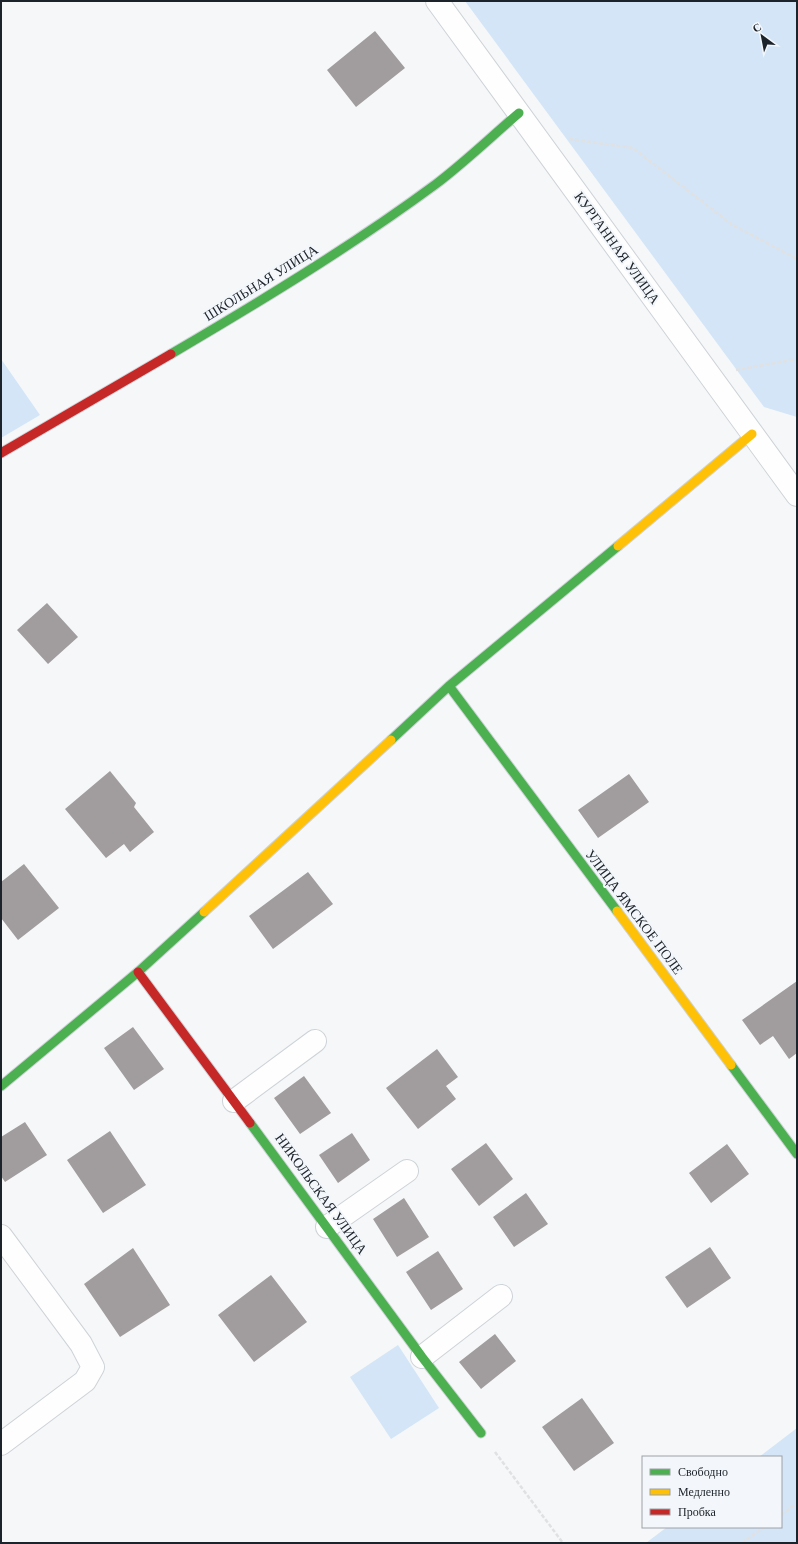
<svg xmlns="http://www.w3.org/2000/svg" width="798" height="1544" font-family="'Times New Roman',serif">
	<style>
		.green { fill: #d3e5f7 }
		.building { fill: #a19d9e }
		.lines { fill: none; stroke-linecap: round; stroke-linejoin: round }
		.street-casing { stroke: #ced3d7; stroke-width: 24 }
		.fast-casing { stroke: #ced3d7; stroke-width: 11 }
		.slow-casing { stroke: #ced3d7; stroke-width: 11 }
		.jam-casing { stroke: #ced3d7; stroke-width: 11 }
		.path { stroke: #e0e1e2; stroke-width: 2.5; stroke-dasharray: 4 2; stroke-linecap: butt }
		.street { stroke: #fefefe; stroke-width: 22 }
		.fast { stroke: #4caf50; stroke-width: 9 }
		.slow { stroke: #ffc107; stroke-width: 9 }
		.jam { stroke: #c62828; stroke-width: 9 }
		.labels { text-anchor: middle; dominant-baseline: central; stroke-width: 4; stroke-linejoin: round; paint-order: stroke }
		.street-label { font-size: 14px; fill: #1c232a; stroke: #f3f7fb }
	</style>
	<rect width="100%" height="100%" fill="#f5f7f9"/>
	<!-- green -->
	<path class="green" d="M465,1H797V417L764,407Z
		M1,359L40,415L1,438Z
		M398,1345L439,1408L391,1439L350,1377Z
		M797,1428V1543H646L667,1527H781V1457H759Z"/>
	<!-- building -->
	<path class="building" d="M375,31L405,68L356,107L327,70Z
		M47,603L78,637L48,664L17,630Z
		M110,771L136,803L134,807L154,832L130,852L124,844L106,858L65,809Z
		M629,774L649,802L598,838L578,810Z
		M24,864L59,908L18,940L1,918V882Z
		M308,872L333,904L273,949L249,916Z
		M797,981V1053L789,1059L773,1036L760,1045L742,1020Z
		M133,1027L164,1069L134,1090L104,1048Z
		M437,1049L458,1077L446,1086L456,1099L418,1129L386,1088Z
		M304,1076L331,1113L300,1134L274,1098Z
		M25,1122L47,1155L5,1182L1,1176V1137Z
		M110,1131L146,1185L103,1213L67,1160Z
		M352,1133L370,1160L338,1183L319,1155Z
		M486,1143L513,1179L479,1206L451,1169Z
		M727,1144L749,1174L711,1203L689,1173Z
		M526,1193L548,1224L514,1247L493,1217Z
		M404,1198L429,1237L397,1257L373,1219Z
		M710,1247L731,1278L687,1308L665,1277Z
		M133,1248L170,1305L120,1337L84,1284Z
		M438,1251L463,1289L431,1310L406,1272Z
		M271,1275L307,1322L254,1362L218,1315Z
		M495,1334L516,1361L481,1389L459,1362Z
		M582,1398L614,1443L574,1471L542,1427Z"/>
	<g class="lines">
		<defs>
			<path id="street" d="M437,1L797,495
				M234,1101L315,1041
				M327,1227L407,1171
				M1,1236L81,1344L93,1367L85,1381L1,1444
				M422,1357L501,1296"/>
			<path id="fast" d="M171,354C261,301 352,246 436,184C465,162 492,136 519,113
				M449,686L617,911
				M391,740L449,686L618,546
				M731,1065L797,1154
				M1,1086L138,972L204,912
				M250,1123L422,1357L481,1433"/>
			<path id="slow" d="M618,546L752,434
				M617,911L731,1065
				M204,912L391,740"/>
			<path id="jam" d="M1,453L171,354
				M138,972L250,1123"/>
		</defs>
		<!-- street casing -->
		<use href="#street" class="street-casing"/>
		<!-- fast casing -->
		<use href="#fast" class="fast-casing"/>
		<!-- slow casing -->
		<use href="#slow" class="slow-casing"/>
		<!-- jam casing -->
		<use href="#jam" class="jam-casing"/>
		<!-- path -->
		<path class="path" d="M569,139L633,148L731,224L797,259
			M736,370L797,359
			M495,1452L563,1543
			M781,1515L797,1503
			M742,1543L764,1527"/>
		<!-- street -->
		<use href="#street" class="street"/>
		<!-- fast -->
		<use href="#fast" class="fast"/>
		<!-- slow -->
		<use href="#slow" class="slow"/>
		<!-- jam -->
		<use href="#jam" class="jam"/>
	</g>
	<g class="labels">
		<!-- street labels -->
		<g class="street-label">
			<text transform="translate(617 248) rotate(54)">КУРГАННАЯ УЛИЦА</text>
			<text transform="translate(261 283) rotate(-32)">ШКОЛЬНАЯ УЛИЦА</text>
			<text transform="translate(634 912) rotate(53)">УЛИЦА ЯМСКОЕ ПОЛЕ</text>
			<text transform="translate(321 1194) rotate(54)">НИКОЛЬСКАЯ УЛИЦА</text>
		</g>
	</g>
	<!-- border -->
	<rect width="798" height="1544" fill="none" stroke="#1c232a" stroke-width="4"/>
	<!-- legend -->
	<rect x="642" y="1456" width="140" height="72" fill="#f3f7fb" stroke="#9da2a7"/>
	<rect x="650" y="1469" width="20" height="6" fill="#4caf50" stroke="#9da2a7"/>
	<text x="678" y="1476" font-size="12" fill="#1c232a">Свободно</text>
	<rect x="650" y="1489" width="20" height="6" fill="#ffc107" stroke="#9da2a7"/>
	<text x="678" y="1496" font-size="12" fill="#1c232a">Медленно</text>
	<rect x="650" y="1509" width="20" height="6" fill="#c62828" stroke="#9da2a7"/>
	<text x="678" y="1516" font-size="12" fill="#1c232a">Пробка</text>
	<!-- north arrow -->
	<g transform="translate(762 36) rotate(328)" stroke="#f3f7fb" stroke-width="3" paint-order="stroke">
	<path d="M0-3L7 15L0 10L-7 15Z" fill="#1c232a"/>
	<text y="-6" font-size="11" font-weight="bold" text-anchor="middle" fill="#1c232a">С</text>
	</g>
</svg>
